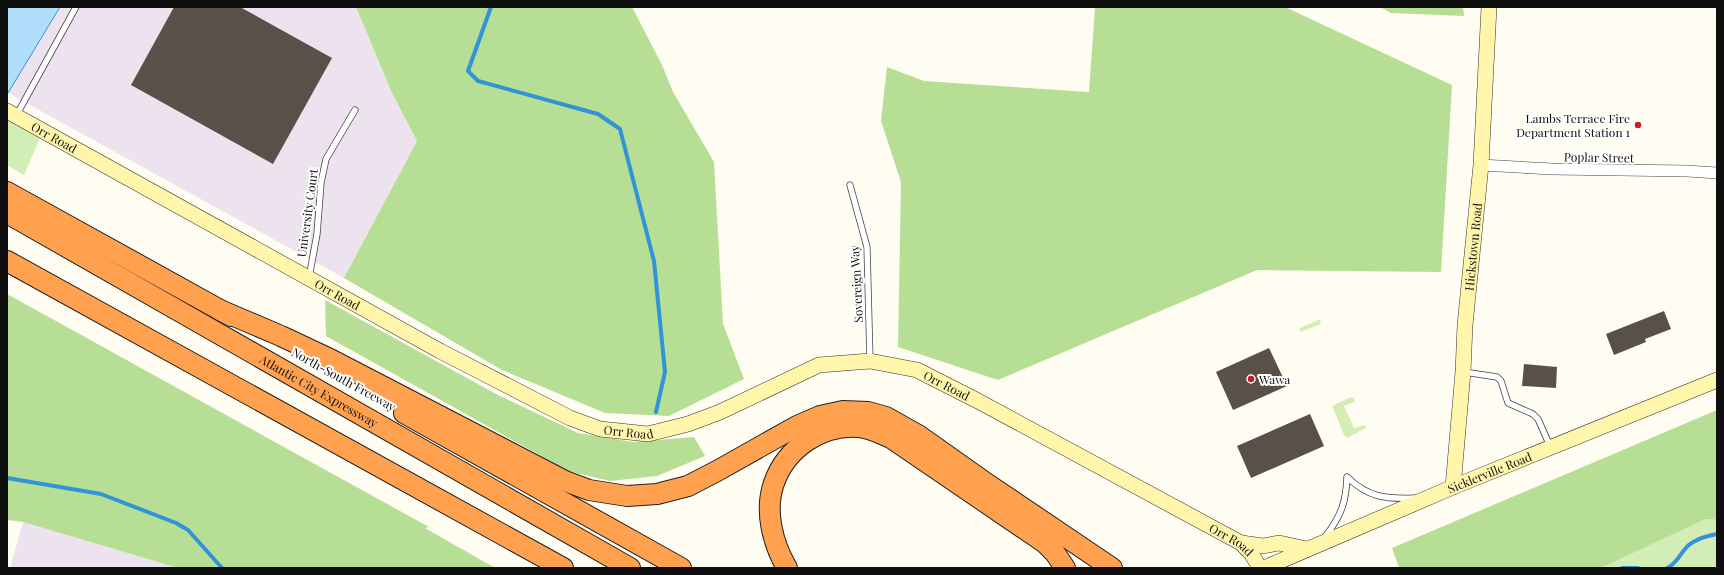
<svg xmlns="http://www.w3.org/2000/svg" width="1724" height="575" font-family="'Playfair Display',serif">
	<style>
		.industrial { fill: #ede3ee }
		.green { fill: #d3edb7 }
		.forest { fill: #b6df95 }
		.water { fill: #b1dffb; stroke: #3294d7 }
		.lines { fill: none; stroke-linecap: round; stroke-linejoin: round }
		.stream { stroke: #3294d7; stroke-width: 4 }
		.building { fill: #59504a }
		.lane-casing { stroke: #424242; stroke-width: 7 }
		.street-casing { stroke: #424242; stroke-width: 12 }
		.secondary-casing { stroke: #313131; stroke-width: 16 }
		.highway-casing { stroke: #202020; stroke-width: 22 }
		.lane { stroke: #fff; stroke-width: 5.5 }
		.street { stroke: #fff; stroke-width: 11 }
		.secondary { stroke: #fff6ac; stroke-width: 15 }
		.highway { stroke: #ffa14f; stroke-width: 20 }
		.poi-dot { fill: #cb1b22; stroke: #fff; stroke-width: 1.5 }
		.labels { text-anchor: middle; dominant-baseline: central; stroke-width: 4; stroke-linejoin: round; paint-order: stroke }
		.poi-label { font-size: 12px; fill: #0f0f0f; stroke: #fff; text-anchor: end }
		.street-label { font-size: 12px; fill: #0f0f0f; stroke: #fff }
	</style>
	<rect width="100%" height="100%" fill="#fffcf1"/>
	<!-- industrial -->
	<path class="industrial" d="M60,7H356L392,93L417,141L344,278L8,93Z
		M23,522L178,568H10Z"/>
	<!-- green -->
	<path class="green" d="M7,119L40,138L24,175L7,165Z
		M1318,320H1320L1321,323L1319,325L1300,332V328Z
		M1351,397L1354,398V402L1344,406L1354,428L1365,425L1366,428L1347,438L1344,435L1332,406Z
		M1706,519L1717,520V568H1601Z"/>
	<!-- forest -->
	<path class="forest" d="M356,7H632L662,65L673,92L714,162L723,324L744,379L669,416L605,413L502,370L344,278L417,141L392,93Z
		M1095,7H1285L1452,85L1441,272L1257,270L998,380L898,347L901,182L881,121L887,67L924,81L1089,92Z
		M1380,7H1463L1464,16L1391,13Z
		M7,294L429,527L425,528L495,568H178L23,522L7,520Z
		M325,300L496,394L578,433L633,442L694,437L705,456L657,476L610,481L568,471L326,336Z
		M1717,410V520L1706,519L1601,568H1399L1392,548Z"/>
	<!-- water -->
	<path class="water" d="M7,7H60L8,93L7,92Z"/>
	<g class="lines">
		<!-- stream -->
		<path class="stream" d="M491,7L468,71L478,81L598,114L620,129L654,261L665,372L656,412
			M7,478L101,494L176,523L188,530L222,568
			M1622,568H1638
			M1667,568C1676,564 1679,556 1685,549C1692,540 1706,536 1717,534"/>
	</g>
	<!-- building -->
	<path class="building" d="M174,7H240L332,58L273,164L131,85Z
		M1664,311L1671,329L1645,339L1646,342L1614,355L1606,334Z
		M1269,348L1287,386L1233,410L1216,372Z
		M1524,364L1557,367L1556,388L1522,386Z
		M1310,414L1324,446L1251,478L1237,446Z"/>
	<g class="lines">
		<defs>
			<path id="lane" d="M16,116L76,7
				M850,185L867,247L870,361
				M309,278L317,234L321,183L326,159L355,110
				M1464,372L1497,377L1501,381L1508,403L1533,414L1538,419L1550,446
				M1347,477C1369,498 1386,499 1414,498
				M1325,537C1341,516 1346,503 1347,477"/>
			<path id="street" d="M1481,165L1552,169L1687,171L1717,173"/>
			<g id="secondary">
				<path id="s1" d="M7,111L440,351L570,418L600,429L648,434L688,424L720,412L819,365L870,361L917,370L978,401L1241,543L1251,553L1260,568"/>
				<path id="s2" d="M1453,487L1463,372L1465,325L1481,165L1489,7"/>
				<path d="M1241,543L1263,546L1279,543L1307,549"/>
				<path id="s3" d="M1264,568L1453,487L1717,380"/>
			</g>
			<g id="highway">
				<path d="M7,192L231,316"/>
				<path id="s4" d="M7,213L630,568"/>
				<path d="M7,261L563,568"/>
				<path d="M220,310L281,336L332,360L565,481L589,490L627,496L657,494L688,486L717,471L797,426L820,416L843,411L868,412L886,417L918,435L983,481L1112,568"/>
				<path d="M404,413L681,568"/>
				<path d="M787,568C773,544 764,511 774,483C786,448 822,424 859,427C871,428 881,434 891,438L1045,543L1055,553L1065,568"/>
			</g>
		</defs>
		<!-- lane casing -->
		<use href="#lane" class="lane-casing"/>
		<!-- street casing -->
		<use href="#street" class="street-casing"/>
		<!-- secondary casing -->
		<use href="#secondary" class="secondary-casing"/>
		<!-- highway casing -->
		<use href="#highway" class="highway-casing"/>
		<!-- lane -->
		<use href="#lane" class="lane"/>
		<!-- street -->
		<use href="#street" class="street"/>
		<!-- secondary -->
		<use href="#secondary" class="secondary"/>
		<!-- highway -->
		<use href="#highway" class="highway"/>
	</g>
	<!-- markers -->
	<g class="poi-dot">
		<circle cx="1638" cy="125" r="4"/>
		<circle cx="1251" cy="379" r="4"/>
	</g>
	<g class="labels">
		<!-- poi labels -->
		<g class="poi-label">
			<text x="1630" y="118">Lambs Terrace Fire<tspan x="1630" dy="14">Department Station 1</tspan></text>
			<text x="1259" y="379" text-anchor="start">Wawa</text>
		</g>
		<!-- street labels -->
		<g class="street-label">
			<text stroke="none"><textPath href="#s1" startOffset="54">Orr Road</textPath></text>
			<text transform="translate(1599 157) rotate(1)">Poplar Street</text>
			<text transform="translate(307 213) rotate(-82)">University Court</text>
			<text stroke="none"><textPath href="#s2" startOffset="241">Hickstown Road</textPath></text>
			<text transform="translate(856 284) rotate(-93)">Sovereign Way</text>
			<text stroke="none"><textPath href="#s1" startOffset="378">Orr Road</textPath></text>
			<text transform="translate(344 379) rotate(29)">North-South Freeway</text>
			<text stroke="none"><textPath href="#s1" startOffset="1039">Orr Road</textPath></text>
			<text stroke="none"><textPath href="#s4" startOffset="359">Atlantic City Expressway</textPath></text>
			<text stroke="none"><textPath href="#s1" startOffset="702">Orr Road</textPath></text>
			<text stroke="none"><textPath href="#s3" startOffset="245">Sicklerville Road</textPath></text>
			<text stroke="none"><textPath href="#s1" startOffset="1363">Orr Road</textPath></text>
		</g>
	</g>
	<!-- border -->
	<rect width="1724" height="575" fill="none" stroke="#0f0f0f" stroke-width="16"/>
</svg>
